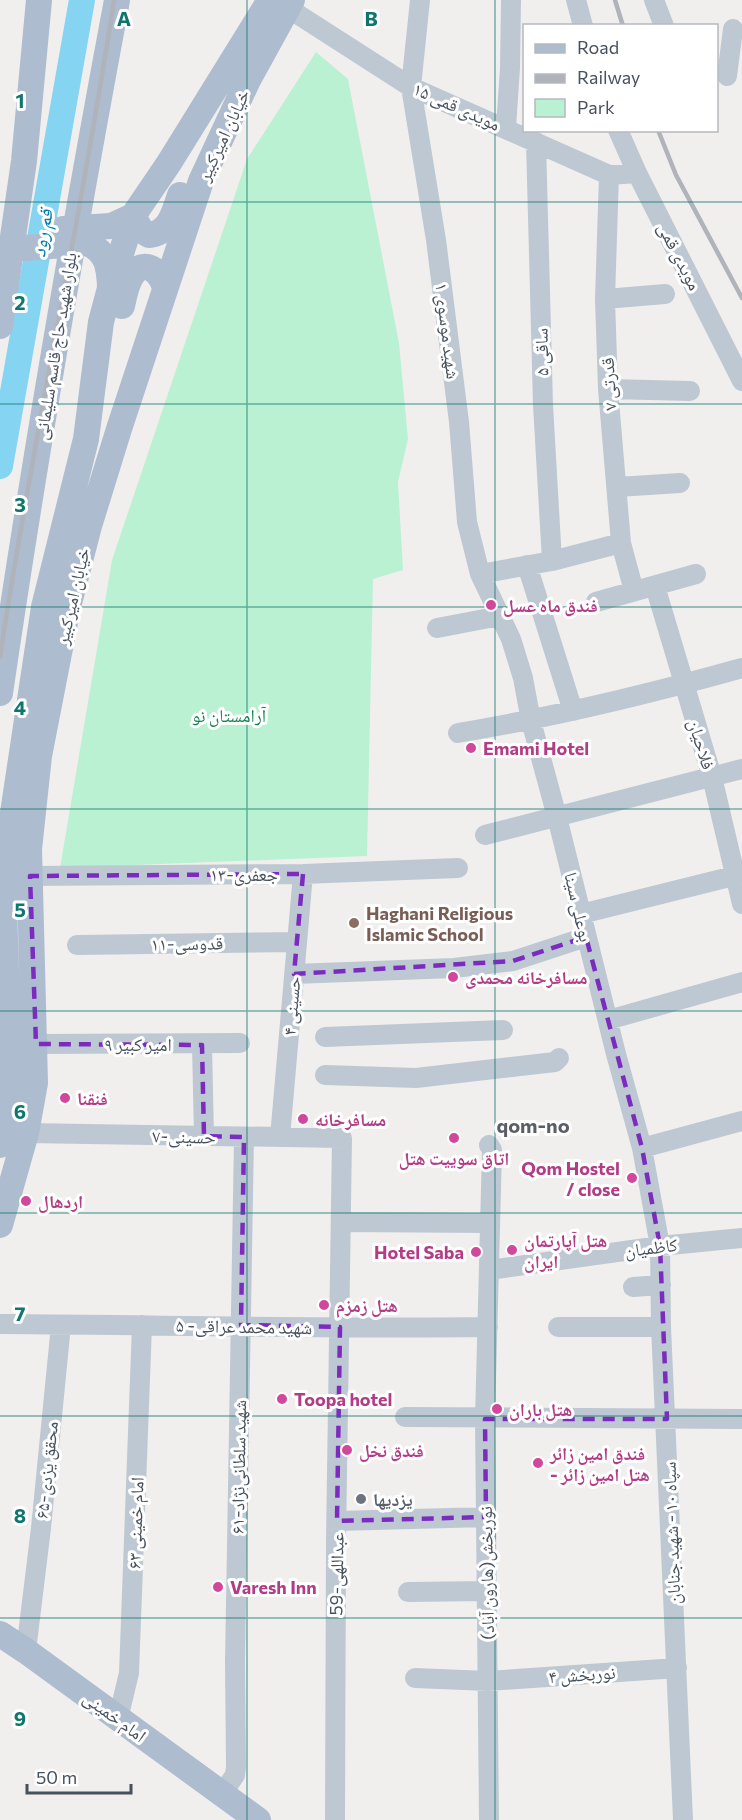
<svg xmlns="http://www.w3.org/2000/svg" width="742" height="1820" font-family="Commissioner,'Noto Naskh Arabic',sans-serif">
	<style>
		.green { fill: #baf1d3 }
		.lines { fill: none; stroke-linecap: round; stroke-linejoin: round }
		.river { stroke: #85d4f1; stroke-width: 26 }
		.minor { stroke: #bec8d2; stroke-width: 20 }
		.major { stroke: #adbccf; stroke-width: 26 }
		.rail { stroke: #b0b3b9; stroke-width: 4.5 }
		.marked { fill: none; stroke: #7b2cbf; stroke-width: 4.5; stroke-dasharray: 12 8; stroke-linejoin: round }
		.grid { fill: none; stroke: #0f766e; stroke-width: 1.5; stroke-opacity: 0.55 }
		.hotel-dot { fill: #d1479c; stroke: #fff; stroke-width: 2 }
		.education-dot { fill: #8d6e63; stroke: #fff; stroke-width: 2 }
		.worship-dot { fill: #6b7280; stroke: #fff; stroke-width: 2 }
		.labels { text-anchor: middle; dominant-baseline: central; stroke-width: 6; stroke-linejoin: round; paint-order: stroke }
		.street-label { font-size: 18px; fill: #46515d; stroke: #fff }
		.hotel-label { font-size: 18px; font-weight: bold; fill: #b23c85; stroke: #fff; text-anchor: start }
		.park-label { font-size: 18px; fill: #128351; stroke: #fff }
		.education-label { font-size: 18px; font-weight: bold; fill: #785e54; stroke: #fff; text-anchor: start }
		.worship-label { font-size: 18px; font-weight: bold; fill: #5b616d; stroke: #fff; text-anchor: start }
		.water-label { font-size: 20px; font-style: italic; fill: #057daa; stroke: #fff }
		.neighbourhood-label { font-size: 20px; font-weight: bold; fill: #5b5e64; stroke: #fff }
		.grid-label { font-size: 20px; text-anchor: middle; font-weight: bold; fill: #0f766e; stroke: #fff; stroke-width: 6; stroke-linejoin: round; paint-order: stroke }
	</style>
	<rect width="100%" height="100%" fill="#f1efee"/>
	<!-- green -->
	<path class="green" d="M316,52L348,79L399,343L408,439L398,482L403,570L373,579L367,856L60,868L112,560L247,159Z"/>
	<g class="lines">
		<!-- river -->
		<path class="river" d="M0,466L82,0"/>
		<!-- minor -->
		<path class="minor" d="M420,0L411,87L436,240L459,422L467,522L480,574L511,639L523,678L531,721L557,817L616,1054L642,1148L660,1246L661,1327L683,1820
			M576,0L583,26
			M654,0L664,26
			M288,8L411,87L609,175L637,173
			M727,76L733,29
			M506,128L510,68L511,0
			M618,130L637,173L742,381
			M536,142L543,405L552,561
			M609,175L605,299L608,389L621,543L634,591
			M605,299L665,294
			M608,389L690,391
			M617,487L680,483
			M527,565L573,711
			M480,574L552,561L621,543
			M655,586L712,777L742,904
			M596,602L696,574
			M437,628L500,616
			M458,733C554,717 649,694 742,668
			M485,835L742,769
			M30,876L303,874L458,868
			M581,914L742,874
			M77,945L297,942
			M294,974L454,968L513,961L586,937
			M608,1020L742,982
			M325,1037L503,1030
			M36,1044L240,1043
			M202,1045L204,1136
			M325,1075L416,1078L555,1062L559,1058
			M26,1133L342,1138L336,1540L335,1820
			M280,1137L303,874
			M489,1145L492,1150L485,1419L489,1820
			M642,1148L742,1121
			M341,1222L490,1223
			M489,1270L660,1246L742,1238
			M633,1287L661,1285
			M0,1324C163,1325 325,1329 488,1327
			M558,1327H661
			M405,1417L742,1419
			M337,1521L486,1517
			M408,1592L487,1591
			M26,1651L41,1528L61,1325
			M415,1678L488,1681L677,1668
			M118,1719L129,1673L142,1325
			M222,1794L235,1775L236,1767L235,1662L244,1137"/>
		<!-- major -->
		<path class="major" d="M133,216L141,230L149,235C170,233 174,212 180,195
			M63,229L111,226L133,216
			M0,250L88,243C107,253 109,266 110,286
			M122,306C124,297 126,285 131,277C143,256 161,271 165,288
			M0,326L24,161L39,0
			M0,693C34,461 74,230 117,0
			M0,1145L4,1130L10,1080L11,1033L6,970L4,905L8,846L44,607L86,439L101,322L110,288L133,216L169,163L270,0
			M0,1225L26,1133L35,1083L29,849L39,756L68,607L89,526L119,429L201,181L248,80L292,0
			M0,1634L26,1651L258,1820"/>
		<!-- rail -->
		<path class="rail" d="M615,0L623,26
			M658,130L676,175L742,298
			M0,657C33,437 81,220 114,0"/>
	</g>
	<!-- marked area -->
	<path class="marked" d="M303,874L294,974L513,961L586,937L642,1148L660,1246L667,1419H485L486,1517L337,1521L340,1327L241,1325L244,1137L204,1136L202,1045L36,1044L30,876Z"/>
	<!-- grid -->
	<path class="grid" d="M247,0V1820M495,0V1820M0,202H742M0,404H742M0,607H742M0,809H742M0,1011H742M0,1213H742M0,1416H742M0,1618H742"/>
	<!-- markers -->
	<g class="hotel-dot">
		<circle cx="491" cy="605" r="6"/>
		<circle cx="471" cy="748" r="6"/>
		<circle cx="453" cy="977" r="6"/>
		<circle cx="65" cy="1098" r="6"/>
		<circle cx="303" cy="1119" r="6"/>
		<circle cx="454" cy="1138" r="6"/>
		<circle cx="632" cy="1178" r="6"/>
		<circle cx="26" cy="1201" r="6"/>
		<circle cx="512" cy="1250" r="6"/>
		<circle cx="476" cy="1252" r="6"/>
		<circle cx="324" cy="1305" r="6"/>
		<circle cx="282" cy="1399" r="6"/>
		<circle cx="497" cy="1409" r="6"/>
		<circle cx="347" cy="1450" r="6"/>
		<circle cx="538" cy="1463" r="6"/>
		<circle cx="218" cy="1587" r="6"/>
	</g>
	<circle class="education-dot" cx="354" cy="923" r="6"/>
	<circle class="worship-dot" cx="361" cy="1499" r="6"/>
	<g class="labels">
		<!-- street labels -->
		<g class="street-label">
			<text transform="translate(457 106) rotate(24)">مویدی قمی ۱۵</text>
			<text transform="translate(223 135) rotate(-65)">خیابان امیرکبیر</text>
			<text transform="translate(680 256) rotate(63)">مویدی قمی</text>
			<text transform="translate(448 331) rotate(83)">شهید موسوی ۱</text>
			<text transform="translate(55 346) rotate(-81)">بلوار شهید حاج قاسم سلیمانی</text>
			<text transform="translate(541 352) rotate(-91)">ساقی ۵</text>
			<text transform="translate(608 384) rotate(-93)">قدرتی ۷</text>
			<text transform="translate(72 596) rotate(-77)">خیابان امیرکبیر</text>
			<text transform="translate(702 744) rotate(73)">فلاحیان</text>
			<text x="244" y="874">جعفری-۱۳</text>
			<text transform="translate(579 907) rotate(77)">بوعلی سینا</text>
			<text transform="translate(187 943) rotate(-1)">قدوسی-۱۱</text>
			<text transform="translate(291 1006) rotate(-85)">حسینی ۴</text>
			<text x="138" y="1044">امیر کبیر ۹</text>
			<text transform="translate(184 1136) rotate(1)">حسینی-۷</text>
			<text transform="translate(651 1247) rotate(-7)">کاظمیان</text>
			<text transform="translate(244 1326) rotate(1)">شهید محمد عراقی- ۵</text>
			<text transform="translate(238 1467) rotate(-89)">شهید سلطانی‌نژاد-۶۱</text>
			<text transform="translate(46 1470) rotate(-84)">محقق یزدی-۶۵</text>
			<text transform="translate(135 1523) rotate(-88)">امام خمینی ۶۳</text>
			<text transform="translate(671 1533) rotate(-92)">سپاه ۱۰ - شهید جنابان</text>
			<text transform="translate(486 1573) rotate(-91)">نوربخش(هارون آباد)</text>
			<text transform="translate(336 1574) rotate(-89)">عبداللهی-59</text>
			<text transform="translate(582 1674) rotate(-4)">نوربخش ۴</text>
			<text transform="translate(115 1716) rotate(36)">امام خمینی</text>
		</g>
		<!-- hotel labels -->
		<g class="hotel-label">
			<text x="503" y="605">فندق ماه عسل</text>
			<text x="483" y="748">Emami Hotel</text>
			<text x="465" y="977">مسافرخانه محمدی</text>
			<text x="77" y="1098">فنقنا</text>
			<text x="315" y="1119">مسافرخانه</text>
			<text x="454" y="1158" text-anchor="middle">اتاق سوییت هتل</text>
			<text x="620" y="1168" text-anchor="end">Qom Hostel<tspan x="620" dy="21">/ close</tspan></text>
			<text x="38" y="1201">اردهال</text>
			<text x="524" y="1240">هتل آپارتمان<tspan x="524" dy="21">ایران</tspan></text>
			<text x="464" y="1252" text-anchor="end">Hotel Saba</text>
			<text x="336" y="1305">هتل زمزم</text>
			<text x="294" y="1399">Toopa hotel</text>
			<text x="509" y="1409">هتل باران</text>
			<text x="359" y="1450">فندق نخل</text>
			<text x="550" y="1453">فندق امین زائر<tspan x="550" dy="21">- هتل امین زائر</tspan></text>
			<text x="230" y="1587">Varesh Inn</text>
		</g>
		<!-- park labels -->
		<g class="park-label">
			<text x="229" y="715">آرامستان نو</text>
		</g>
		<!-- education labels -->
		<g class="education-label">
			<text x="366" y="913">Haghani Religious<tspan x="366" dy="21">Islamic School</tspan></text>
		</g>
		<!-- worship labels -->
		<g class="worship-label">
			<text x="373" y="1499">یزدیها</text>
		</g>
		<!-- water labels -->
		<g class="water-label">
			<text transform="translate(41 233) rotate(-80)">قم رود</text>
		</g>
		<!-- neighbourhood labels -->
		<g class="neighbourhood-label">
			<text x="533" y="1125">qom-no</text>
		</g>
	</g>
	<g class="grid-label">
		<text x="124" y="26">A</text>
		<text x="371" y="26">B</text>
		<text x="20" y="108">1</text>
		<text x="20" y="310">2</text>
		<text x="20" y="512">3</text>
		<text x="20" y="715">4</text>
		<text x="20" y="917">5</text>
		<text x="20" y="1119">6</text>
		<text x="20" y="1321">7</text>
		<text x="20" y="1523">8</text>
		<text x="20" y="1726">9</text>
	</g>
	<!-- legend -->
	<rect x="523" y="24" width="195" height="108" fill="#ffffff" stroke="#b5b9be" stroke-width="1.5"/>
	<rect x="535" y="44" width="30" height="9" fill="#adbccf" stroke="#b5b9be" stroke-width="1.5"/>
	<text x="577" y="54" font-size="18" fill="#46515d">Road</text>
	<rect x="535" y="74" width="30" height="9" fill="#b0b3b9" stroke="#b5b9be" stroke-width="1.5"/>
	<text x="577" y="84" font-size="18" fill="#46515d">Railway</text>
	<rect x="535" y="99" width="30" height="18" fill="#baf1d3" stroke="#b5b9be" stroke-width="1.5"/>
	<text x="577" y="114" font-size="18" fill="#46515d">Park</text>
	<!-- scale -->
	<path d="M27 1784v9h104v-9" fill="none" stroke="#46515d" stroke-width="3"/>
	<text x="36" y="1784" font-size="18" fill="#46515d" stroke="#ffffff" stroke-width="4.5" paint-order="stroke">50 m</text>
</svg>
